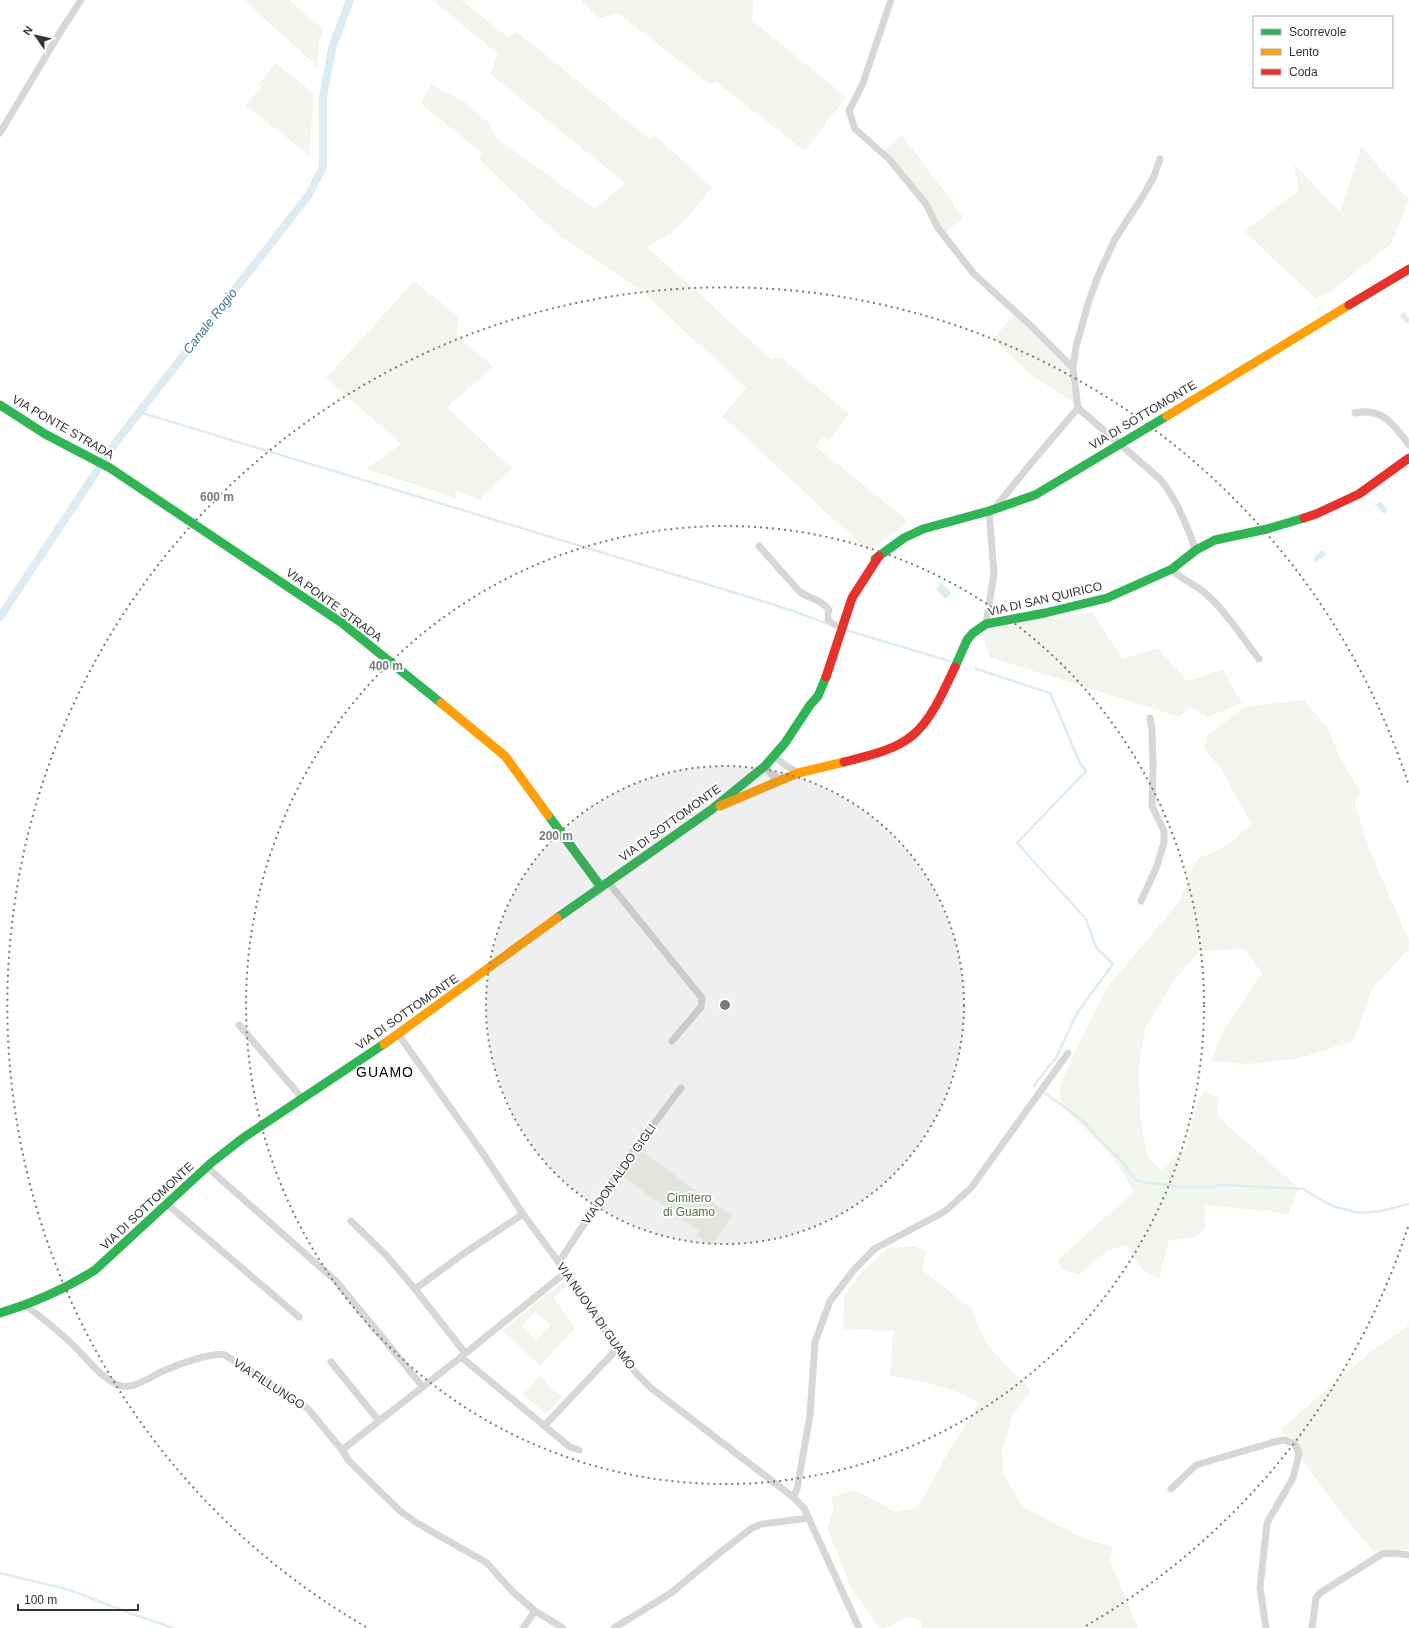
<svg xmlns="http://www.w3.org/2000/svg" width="1409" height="1628" font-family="Arial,sans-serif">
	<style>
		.green { fill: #f1f5ed; fill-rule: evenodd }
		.water { fill: #ddebf3 }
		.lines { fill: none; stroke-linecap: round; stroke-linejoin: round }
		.stream { stroke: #ddebf3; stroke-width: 2.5 }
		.canal { stroke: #ddebf3; stroke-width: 8 }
		.street { stroke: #d7d7d7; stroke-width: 7 }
		.fast { stroke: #30b455; stroke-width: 9 }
		.slow { stroke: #ff9f0a; stroke-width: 9 }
		.jam { stroke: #e5322d; stroke-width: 9 }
		.ring { fill: none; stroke: #7a7a7a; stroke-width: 2; stroke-dasharray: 2 4 }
		.labels { text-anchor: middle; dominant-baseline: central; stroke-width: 4; stroke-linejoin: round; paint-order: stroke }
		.street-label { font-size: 12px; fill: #333; stroke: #fff }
		.park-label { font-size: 12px; fill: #56703f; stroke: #fff }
		.water-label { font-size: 13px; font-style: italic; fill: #3f7597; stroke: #fff }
		.quarter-label { font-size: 14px; letter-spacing: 1px; fill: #000; stroke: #fff }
		.centre { fill: #7a7a7a; stroke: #fff; stroke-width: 2 }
		.ring-label { font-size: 12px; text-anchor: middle; font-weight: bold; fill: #7a7a7a; stroke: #fff; stroke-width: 4; stroke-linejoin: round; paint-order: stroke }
	</style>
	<rect width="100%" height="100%" fill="#fff"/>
	<!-- green -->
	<path class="green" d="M243,0H289L323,29L319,43L317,68L315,64Z
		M432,0H461L508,37L516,31L650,139L656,136L712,187L689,216L671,233L647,247L771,359L781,357L849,414L829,440L824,437L815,446L907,520L903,526L868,551L722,416L746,388L639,289L557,234L479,159L482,153L420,103L431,85L465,102L490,124L496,138L595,209L625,183L490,74L498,54Z
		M580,0H751L753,1L752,20L846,97L805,151L716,82L709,84L618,13L599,19Z
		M276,63L314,94L309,155L245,105L261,88L259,84Z
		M902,135L964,218L944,232L884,150Z
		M1361,146L1409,200L1391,244L1330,292L1315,298L1244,231L1299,191L1294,164L1340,212Z
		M414,281L459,317L456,334L494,367L447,407L512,469L480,500L455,490L456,498L366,469L401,444L326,378Z
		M1014,315L1070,365L1074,403L1031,375L993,339Z
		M1093,612L1122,659L1158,648L1187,681L1223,669L1242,703L1208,717L1190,707L1180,717L989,657L983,634L995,628L1045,613L1049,618Z
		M1300,700L1305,701L1330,731L1339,756L1361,792L1355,804L1369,849L1409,940V949L1373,988L1353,1041L1297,1059L1246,1064L1211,1061L1224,1029L1262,973L1244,949L1199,951L1174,981L1146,1027L1139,1066L1140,1115L1147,1155L1161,1171L1186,1148L1198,1100L1205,1091L1218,1098V1117L1298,1187L1289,1215L1267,1211L1205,1205V1229L1195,1238L1169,1240L1159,1279L1142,1269L1126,1245L1107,1251L1079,1275L1061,1269L1058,1260L1133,1192C1122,1161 1083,1127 1060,1103V1087L1074,1053L1106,989L1178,903L1185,889L1193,866L1199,858L1216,851L1231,842L1251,824L1223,772L1204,748L1207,735L1245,707Z
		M637,1148L732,1216L711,1246L696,1235L699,1231L619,1174Z
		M916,1246L926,1252L922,1270L971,1308L986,1343L1003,1362L1031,1390L1012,1417L1002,1452L1004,1476L1023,1507L1082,1537L1113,1547L1110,1562L1138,1628H922L921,1621L909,1617L884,1628H880L852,1590L827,1528L833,1511L832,1497L854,1490L876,1500L895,1512L918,1507L945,1458L979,1403C952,1386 922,1382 890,1376L893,1331L843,1329L844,1296L859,1275L888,1248Z
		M563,1282L567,1287L554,1298L575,1328L540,1366L502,1331ZM535,1312L550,1325L536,1340L522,1326Z
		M1409,1325V1549L1373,1551L1340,1512L1281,1429L1368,1354Z
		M540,1376L562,1397L546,1414L523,1394Z"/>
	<!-- water -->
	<path class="water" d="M1404,312L1409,318V322L1407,324L1399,316Z
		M1380,501L1388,510L1384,514L1376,505Z
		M1322,550L1326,554L1316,563L1313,558Z
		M941,583L952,593L946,599L936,589Z"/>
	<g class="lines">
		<!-- stream -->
		<path class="stream" d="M139,412L762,601L796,612L828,624
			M846,630L949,661
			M976,669L1050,693L1080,763L1086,771L1017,843L1086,919L1096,947L1113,964L1077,1013L1056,1058L1034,1085L1035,1086
			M1045,1093L1081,1119L1105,1145L1118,1157L1137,1181L1183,1187H1208L1224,1185L1303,1189L1332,1206L1359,1213L1381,1211L1409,1204
			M0,1573L70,1590L132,1614L173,1628"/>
		<!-- canal -->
		<path class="canal" d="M0,617L116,442L308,196L323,167V97L332,48L350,0"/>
		<!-- street -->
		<path class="street" d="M891,0L863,83L849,111L855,129L889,159L926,204L938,228L974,274L1030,325L1073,368
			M0,133L59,34L81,0
			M1160,159L1154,176L1143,196L1115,239L1098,276L1088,304L1076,347L1073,368L1078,408L1160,479C1178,501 1186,525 1196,550
			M1355,413C1383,407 1394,425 1409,445
			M994,509L1032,462L1078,408
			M759,546L799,591C807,598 823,600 829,610L828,613
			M1172,569C1180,579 1194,584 1204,592C1226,611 1242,637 1259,659
			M828,617V620L835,625
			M986,624L994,573L989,511
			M774,756L785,765L798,773
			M765,766L772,775L782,780
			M608,882L702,998L701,1007L672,1041
			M1141,901L1157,866L1164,842V831L1152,806L1153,767L1152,729L1150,718
			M239,1025L302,1098
			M398,1034L484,1155L523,1214L566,1272L617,1349L637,1374L651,1388L793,1497L804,1508L859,1628
			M207,1167L336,1281L423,1387
			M167,1204L299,1317
			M351,1221L386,1255L415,1289L465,1353
			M559,1262L625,1162L681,1088
			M415,1289L463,1254L523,1214
			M25,1305C41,1317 56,1329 70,1342C84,1355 101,1378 118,1385C132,1391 150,1377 163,1371C177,1365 211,1352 225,1355L300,1402L309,1410L342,1450L461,1357L566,1272
			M461,1357L570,1447L579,1450
			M331,1362L379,1421
			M544,1426L617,1349
			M342,1450L349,1461L400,1511L417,1523L487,1563L513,1592L535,1611L563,1628
			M1171,1489L1196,1465L1274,1442L1284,1440L1295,1444L1299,1454L1293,1478L1267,1523L1260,1588L1266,1628
			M793,1497L797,1489L810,1415L815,1342L830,1301L853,1271L874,1249L944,1212L971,1188L1068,1053
			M523,1628L535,1611
			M614,1628L671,1593L722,1551L752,1528L762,1524L809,1518
			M1312,1628L1316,1598L1320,1593L1382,1554L1395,1553L1409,1555"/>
		<!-- fast -->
		<path class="fast" d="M0,405L45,434L110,468L342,623L441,703
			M875,559L904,538L923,529L989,511L1035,495L1167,416
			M955,667L967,640L973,633L986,624L1045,613L1107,598L1172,569L1196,550L1215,540L1267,529L1304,518
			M548,815L601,887
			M557,918L711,810L765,766L785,743L810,705L818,696L826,677
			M0,1313C34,1303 65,1289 95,1270L211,1163L243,1138L384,1044"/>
		<!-- slow -->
		<path class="slow" d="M1167,416L1349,305
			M441,703L505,756L548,815
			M720,806L798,773L844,762
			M384,1044L557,918"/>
		<!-- jam -->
		<path class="jam" d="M1349,305L1409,269
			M1304,518L1316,514L1359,494L1409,458
			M826,677L852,598L879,556
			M844,762C867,756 894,751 913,735C932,719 944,690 955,667"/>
	</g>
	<!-- distance rings -->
	<circle cx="725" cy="1005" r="239" fill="#7a7a7a" fill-opacity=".12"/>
	<g class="ring">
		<circle cx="725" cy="1005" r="239"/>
		<circle cx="725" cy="1005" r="479"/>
		<path d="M1408 1227A718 718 0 0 1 1084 1627M366 1627A718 718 0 1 1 1408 783"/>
	</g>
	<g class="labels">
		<!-- street labels -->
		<g class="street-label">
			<text transform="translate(1143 415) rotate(-31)">VIA DI SOTTOMONTE</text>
			<text transform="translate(63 427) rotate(30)">VIA PONTE STRADA</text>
			<text transform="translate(1045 599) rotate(-13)">VIA DI SAN QUIRICO</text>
			<text transform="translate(334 605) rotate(36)">VIA PONTE STRADA</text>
			<text transform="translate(670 823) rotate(-36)">VIA DI SOTTOMONTE</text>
			<text transform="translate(407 1012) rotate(-35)">VIA DI SOTTOMONTE</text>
			<text transform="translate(619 1174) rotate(-55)">VIA DON ALDO GIGLI</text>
			<text transform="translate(147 1206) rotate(-43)">VIA DI SOTTOMONTE</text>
			<text transform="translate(596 1316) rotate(55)">VIA NUOVA DI GUAMO</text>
			<text transform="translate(269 1384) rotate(33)">VIA FILLUNGO</text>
		</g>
		<!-- park labels -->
		<g class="park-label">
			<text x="689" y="1198">Cimitero<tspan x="689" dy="14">di Guamo</tspan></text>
		</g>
		<!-- water labels -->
		<g class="water-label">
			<text transform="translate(210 321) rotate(-52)">Canale Rogio</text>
		</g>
		<!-- quarter labels -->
		<g class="quarter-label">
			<text x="385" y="1072">GUAMO</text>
		</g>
	</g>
	<circle cx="725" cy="1005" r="6" class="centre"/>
	<g class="ring-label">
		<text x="217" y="501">600 m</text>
		<text x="386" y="670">400 m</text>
		<text x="556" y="840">200 m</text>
	</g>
	<!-- legend -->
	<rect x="1253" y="16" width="140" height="72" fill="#ffffff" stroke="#adadad"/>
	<rect x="1261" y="29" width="20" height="6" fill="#30b455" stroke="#adadad"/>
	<text x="1289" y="36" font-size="12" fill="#333333">Scorrevole</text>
	<rect x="1261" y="49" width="20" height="6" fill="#ff9f0a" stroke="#adadad"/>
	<text x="1289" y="56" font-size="12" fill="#333333">Lento</text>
	<rect x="1261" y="69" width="20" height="6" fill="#e5322d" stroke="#adadad"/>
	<text x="1289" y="76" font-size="12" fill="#333333">Coda</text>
	<!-- north arrow -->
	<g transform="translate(36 36) rotate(304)" stroke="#ffffff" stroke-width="3" paint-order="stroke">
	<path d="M0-3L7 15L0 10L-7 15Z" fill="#333333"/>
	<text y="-6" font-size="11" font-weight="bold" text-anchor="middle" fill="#333333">N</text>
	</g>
	<!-- scale -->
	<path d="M18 1604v6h120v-6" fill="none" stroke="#333333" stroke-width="2"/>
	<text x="24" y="1604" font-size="12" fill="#333333" stroke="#ffffff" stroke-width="3" paint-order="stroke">100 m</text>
</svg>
